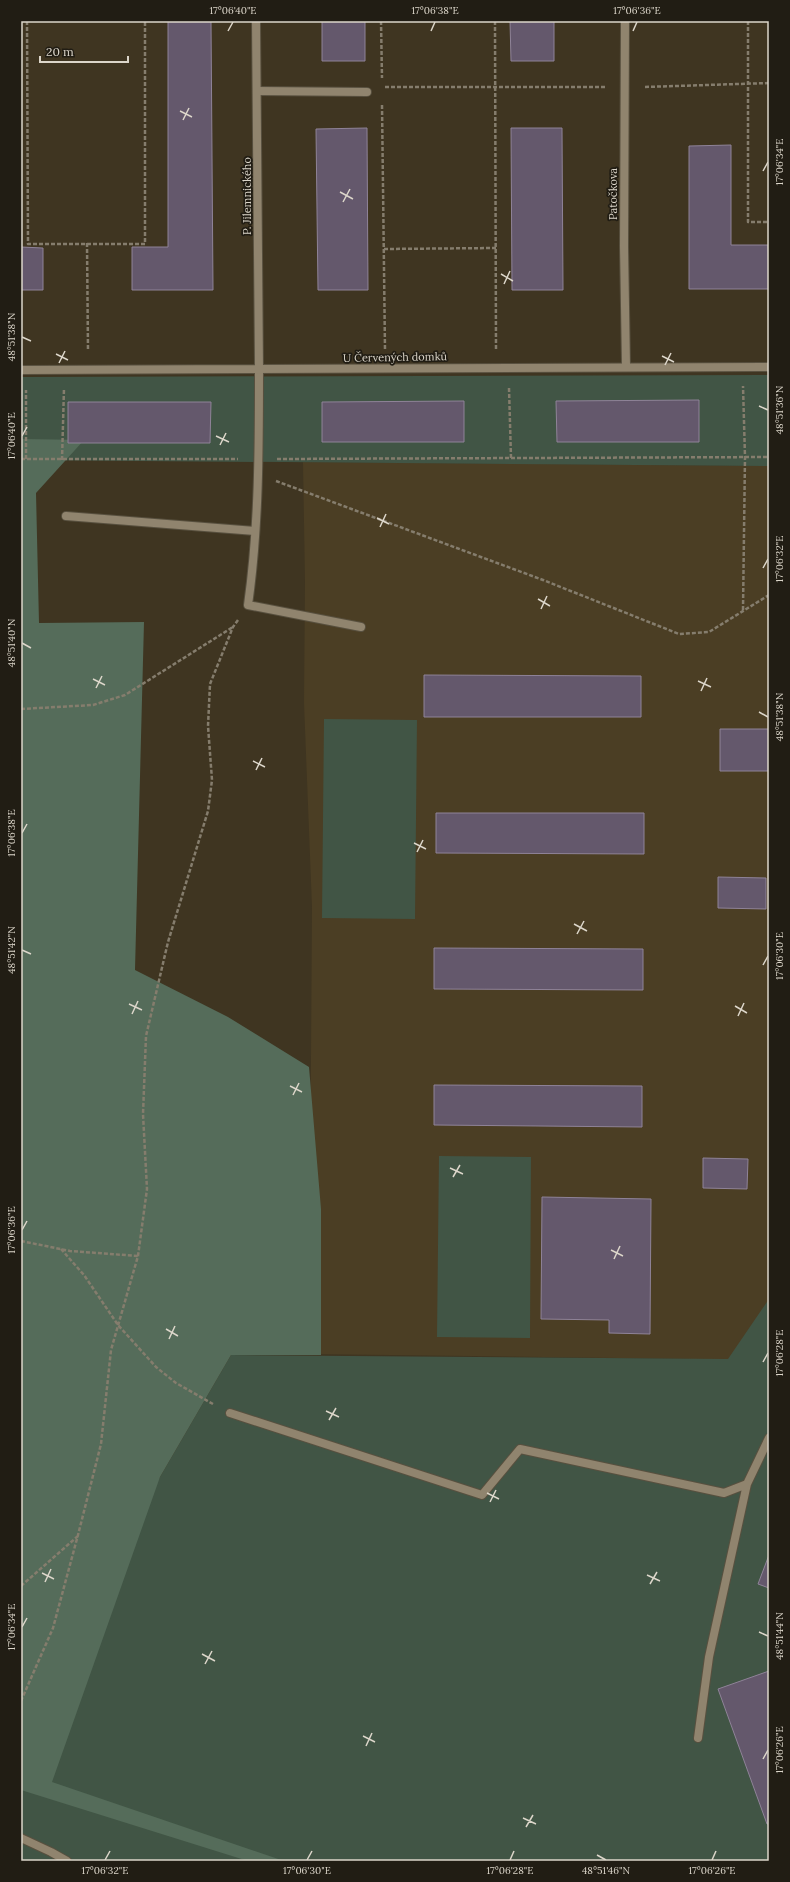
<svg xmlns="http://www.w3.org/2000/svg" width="790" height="1882" font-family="Lora,serif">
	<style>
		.built { fill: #4b3e24 }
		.green { fill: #415545 }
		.forest { fill: #556c5a }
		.building { fill: #64586c; stroke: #8f8398 }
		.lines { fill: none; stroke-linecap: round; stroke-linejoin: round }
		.service-casing { stroke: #58503f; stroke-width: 10 }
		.minor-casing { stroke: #58503f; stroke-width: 10 }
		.path { stroke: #857d6d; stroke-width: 2.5; stroke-dasharray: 4 2; stroke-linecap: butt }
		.service { stroke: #90846e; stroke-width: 8 }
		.minor { stroke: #90846e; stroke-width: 8 }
		.ticks { fill: none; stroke: #dcd6ca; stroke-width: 1.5 }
		.labels { text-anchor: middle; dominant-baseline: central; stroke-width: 3.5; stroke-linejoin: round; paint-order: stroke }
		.street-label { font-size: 11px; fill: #dcd6ca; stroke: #211d14 }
		.neatline { fill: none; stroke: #dcd6ca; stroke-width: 1.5 }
		.ticks-label { font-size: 10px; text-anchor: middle; fill: #dcd6ca }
	</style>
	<rect width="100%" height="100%" fill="#3f3521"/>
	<!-- built -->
	<path class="built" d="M303,462L769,466V1360L309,1354L312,907L304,703L305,582Z"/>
	<!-- green -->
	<path class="green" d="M769,375V466L21,460V377Z
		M324,719L417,720L415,919L322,918Z
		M439,1156L531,1157L530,1338L437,1337Z
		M769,1299V1861H21V1742L160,1477L231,1355L728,1359Z"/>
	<!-- forest -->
	<path class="forest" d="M21,439L84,440L36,493L39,623L144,622L135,970L228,1017L309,1067L321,1209V1355H231L160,1477L52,1782L284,1861H248L21,1790Z"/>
	<!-- building -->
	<path class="building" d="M168,21H211L213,290H132V247H168Z
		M322,21H365V61H322Z
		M510,21H554V61H511Z
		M367,128L368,290H318L316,129Z
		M511,128H562L563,290H512Z
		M731,145V245H768L769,289H689V146Z
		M21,247L43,248V290H21Z
		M699,400V442H557L556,401Z
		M464,401V442H322V402Z
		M68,402H211L210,443H68Z
		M424,675L641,676V717H424Z
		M720,729H769V771H720Z
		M436,813H644V854L436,853Z
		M718,877L766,878V909L718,908Z
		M434,948L643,949V990L434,989Z
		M434,1085L642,1086V1127L434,1125Z
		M703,1158L748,1159L747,1189L703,1188Z
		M542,1197L651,1199L650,1334L609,1333V1320L541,1319Z
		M769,1555V1588L758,1584Z
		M769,1671V1824H767L718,1689Z"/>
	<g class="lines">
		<defs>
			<path id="service" d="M257,91L367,92
				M259,370C259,448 259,527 248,605L361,627
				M66,516L255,531
				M230,1413L482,1495L520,1449L724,1493L747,1484L769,1438
				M698,1738L709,1657L747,1484
				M21,1838L51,1852L67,1861"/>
			<path id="minor" d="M256,21L259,370
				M625,21L624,246L626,366
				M21,370L769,367"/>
		</defs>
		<!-- service casing -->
		<use href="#service" class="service-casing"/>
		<!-- minor casing -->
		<use href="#minor" class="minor-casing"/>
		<!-- path -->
		<path class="path" d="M27,21L28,244H145V21
			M381,21L382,78
			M495,21L496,349
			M748,21V222H769
			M385,87H606
			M645,87L769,83
			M382,105L385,350
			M87,243L88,351
			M384,249L496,248
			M509,388L511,458
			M21,459H238
			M26,459V390
			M277,459L769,457
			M62,460L64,388
			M276,481L543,580L679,634L709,632L769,595
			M743,610L745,457L743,386
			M21,709L93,705L125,695L233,627
			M21,1241L70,1251L138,1256
			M61,1249L84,1275L118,1325L156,1367L176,1383L213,1404
			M21,1586L78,1536
			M21,1701L53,1628L78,1535L101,1444L111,1350L138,1256L147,1189L143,1114L146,1036L168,942L208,811L212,780L208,726L210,684L233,627L238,620"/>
		<!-- service -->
		<use href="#service" class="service"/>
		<!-- minor -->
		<use href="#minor" class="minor"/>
	</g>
	<!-- ticks -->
	<path class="ticks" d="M228,31L233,22M431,31L435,22M633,31L637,22M180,111L192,117M183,120L189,108M763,171L768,162M340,192L353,199M343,202L350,189M501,274L513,281M504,284L510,271M22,337L31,341M56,354L68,360M662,356L674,362M59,363L65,351M665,365L671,353M759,406L768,410M22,436L27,427M216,436L229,442M220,445L226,433M377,518L389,524M380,527L386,514M763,568L768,559M538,599L550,606M541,609L547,596M22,643L31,648M93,679L105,685M698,681L711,687M96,688L102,676M701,691L707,678M759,712L768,717M253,761L265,767M256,770L262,758M22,833L27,824M414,843L426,849M417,852L423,840M574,924L587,931M577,934L584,921M22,950L31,954M763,965L768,956M129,1004L142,1010M735,1006L747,1013M132,1014L138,1001M738,1016L744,1003M290,1086L302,1092M293,1095L299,1083M450,1168L463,1174M453,1177L460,1165M22,1230L27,1221M611,1250L623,1256M614,1259L620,1246M166,1329L178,1336M169,1339L175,1326M763,1362L768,1353M326,1411L339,1417M329,1420L336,1408M487,1493L499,1499M490,1502L496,1490M42,1573L54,1579M647,1575L660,1581M45,1582L51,1569M650,1584L657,1572M22,1627L27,1618M759,1632L768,1636M202,1654L215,1661M205,1664L212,1651M363,1736L375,1742M366,1746L372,1733M763,1759L768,1750M523,1818L536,1824M526,1827L533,1815M597,1855L606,1860M105,1860L110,1851M307,1860L312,1851M510,1860L514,1851M712,1860L716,1851"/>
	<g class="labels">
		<!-- street labels -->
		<g class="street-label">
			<text transform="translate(613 194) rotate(-90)">Patočkova</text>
			<text transform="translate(247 196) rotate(-90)">P. Jilemnického</text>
			<text transform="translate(395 357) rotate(-1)">U Červených domků</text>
		</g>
	</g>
	<!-- border -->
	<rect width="790" height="1882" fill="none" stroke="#211d14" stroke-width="44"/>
	<!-- scale -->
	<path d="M40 56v6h88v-6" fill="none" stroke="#dcd6ca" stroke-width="2"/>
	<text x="46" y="56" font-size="12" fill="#dcd6ca" stroke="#211d14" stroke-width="3" paint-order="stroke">20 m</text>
	<rect x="22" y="22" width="746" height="1838" class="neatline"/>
	<g class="ticks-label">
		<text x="233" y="14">17°06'40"E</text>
		<text x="435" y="14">17°06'38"E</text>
		<text x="637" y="14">17°06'36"E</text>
		<text transform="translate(779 162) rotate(-90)" y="4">17°06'34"E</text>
		<text transform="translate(11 337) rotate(-90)" y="4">48°51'38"N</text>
		<text transform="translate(779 410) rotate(-90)" y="4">48°51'36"N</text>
		<text transform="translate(11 436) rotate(-90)" y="4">17°06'40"E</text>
		<text transform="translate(779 559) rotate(-90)" y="4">17°06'32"E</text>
		<text transform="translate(11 643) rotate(-90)" y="4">48°51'40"N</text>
		<text transform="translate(779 717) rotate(-90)" y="4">48°51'38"N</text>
		<text transform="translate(11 833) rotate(-90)" y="4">17°06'38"E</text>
		<text transform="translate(11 950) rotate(-90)" y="4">48°51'42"N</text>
		<text transform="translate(779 956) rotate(-90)" y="4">17°06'30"E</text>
		<text transform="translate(11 1230) rotate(-90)" y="4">17°06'36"E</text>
		<text transform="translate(779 1353) rotate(-90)" y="4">17°06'28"E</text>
		<text transform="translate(11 1627) rotate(-90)" y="4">17°06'34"E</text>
		<text transform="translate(779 1636) rotate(-90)" y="4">48°51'44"N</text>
		<text transform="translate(779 1750) rotate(-90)" y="4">17°06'26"E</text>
		<text x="105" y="1874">17°06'32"E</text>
		<text x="307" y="1874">17°06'30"E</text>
		<text x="510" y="1874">17°06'28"E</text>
		<text x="606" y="1874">48°51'46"N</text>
		<text x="712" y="1874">17°06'26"E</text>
	</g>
</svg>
